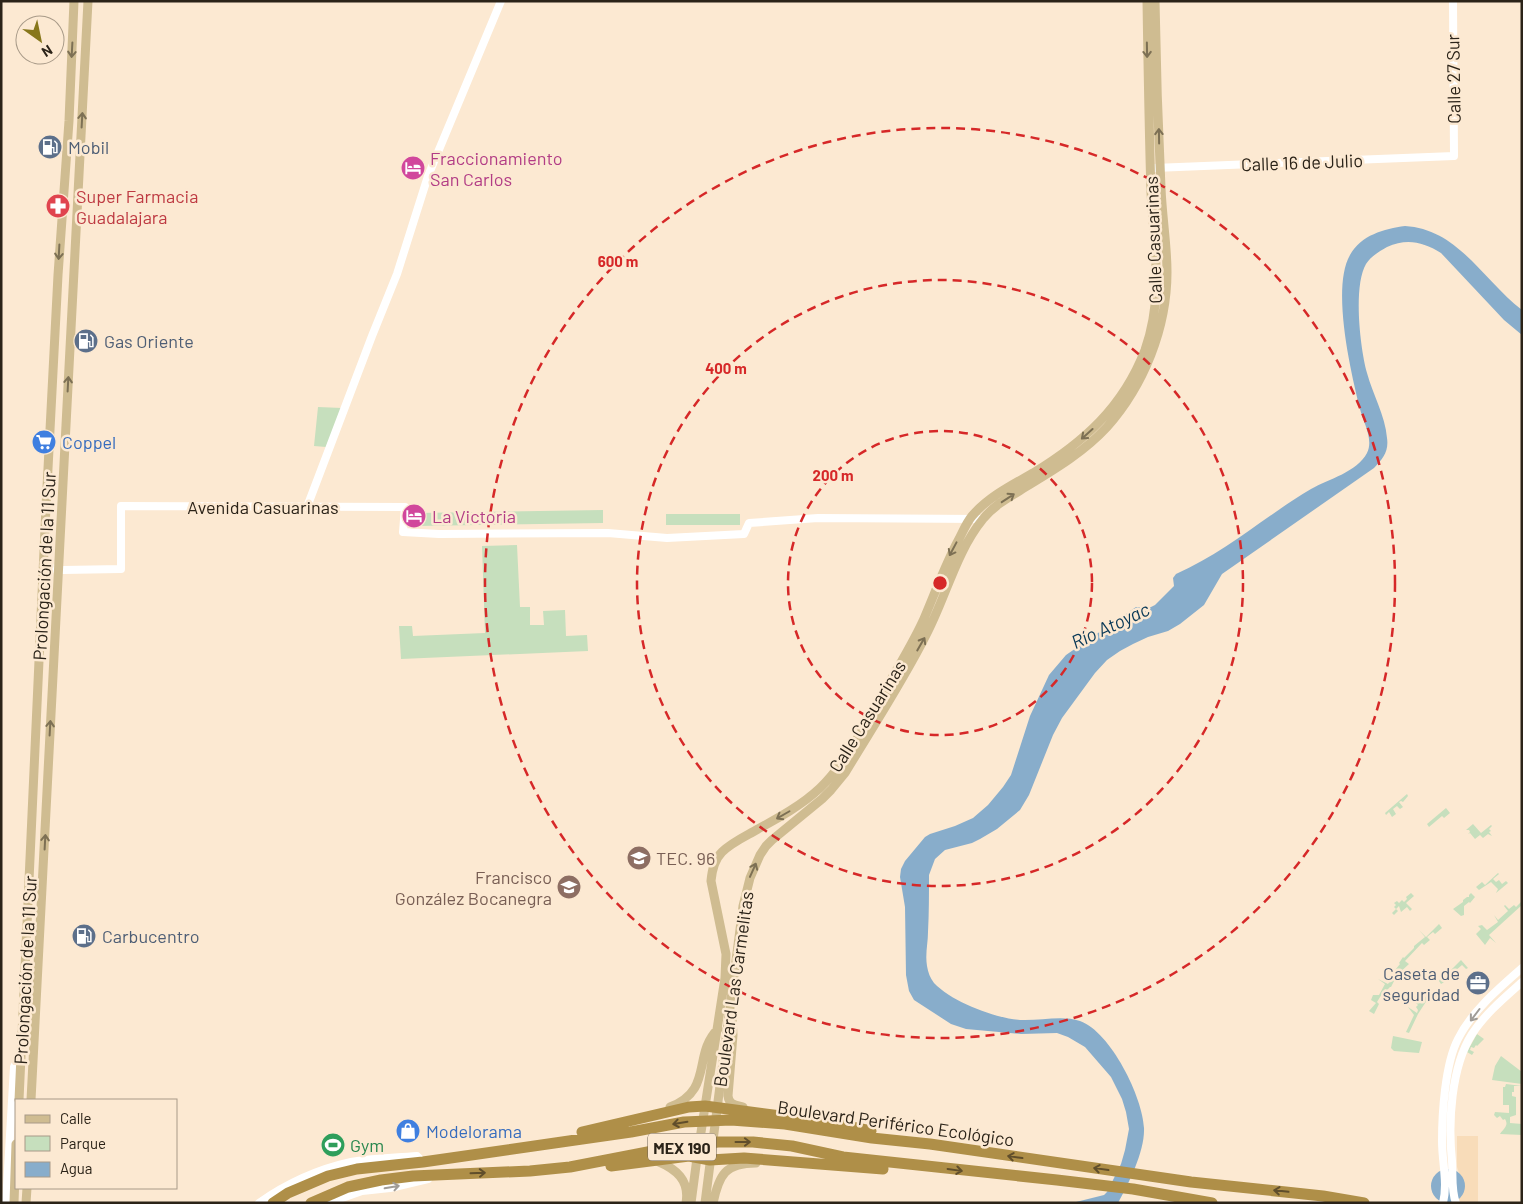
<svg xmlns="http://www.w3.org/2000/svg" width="1523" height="1204" font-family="Barlow,sans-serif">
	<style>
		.built { fill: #f8dcb9 }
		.green { fill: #c6dfbd }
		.water { fill: #88adcb }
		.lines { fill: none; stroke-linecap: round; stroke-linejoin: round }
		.minor { stroke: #fff; stroke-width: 8 }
		.major { stroke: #cfbc91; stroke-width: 9 }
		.highway { stroke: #af8f48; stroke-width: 11 }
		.oneway { stroke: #7d7054 }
		.oneway2 { stroke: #a09c97 }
		.oneway3 { stroke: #604e2b }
		.ring { fill: none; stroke: #d62828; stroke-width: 2.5; stroke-dasharray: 9 6 }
		.labels { text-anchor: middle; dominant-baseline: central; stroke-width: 5; stroke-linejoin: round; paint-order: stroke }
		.shield { fill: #fce9d2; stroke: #6a5e50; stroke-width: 1 }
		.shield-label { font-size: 16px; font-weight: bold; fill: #2b2318 }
		.street-label { font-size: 18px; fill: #2b2318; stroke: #fce9d2 }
		.service-label { font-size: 18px; fill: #4e5e75; stroke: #fce9d2; text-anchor: start }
		.hotel-label { font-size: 18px; fill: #b23c85; stroke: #fce9d2; text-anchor: start }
		.health-label { font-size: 18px; fill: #be3a42; stroke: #fce9d2; text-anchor: start }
		.shop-label { font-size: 18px; fill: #366cbe; stroke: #fce9d2; text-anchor: start }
		.education-label { font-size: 18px; fill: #785e54; stroke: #fce9d2; text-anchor: start }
		.leisure-label { font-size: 18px; fill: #27864d; stroke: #fce9d2; text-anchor: start }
		.water-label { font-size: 19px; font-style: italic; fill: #093957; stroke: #fce9d2 }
		.centre { fill: #d62828; stroke: #fce9d2; stroke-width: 2.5 }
		.ring-label { font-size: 15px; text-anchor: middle; font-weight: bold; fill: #d62828; stroke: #fce9d2; stroke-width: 5; stroke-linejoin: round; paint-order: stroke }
	</style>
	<rect width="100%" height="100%" fill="#fce9d2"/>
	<!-- built -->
	<path class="built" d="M1457,1136H1478V1203H1459L1457,1200L1463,1193L1464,1188L1457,1167Z"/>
	<!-- green -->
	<path class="green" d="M318,407L342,408L326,447L314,446Z
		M603,510V523L417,526V513Z
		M666,514H740V525H666Z
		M517,545L520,607H530V625H544L543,611L565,610L566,636L587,635L588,651L401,659L399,626H412L413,636L485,633L482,546Z
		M1407,794L1408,796L1403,802L1401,801L1399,802L1403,807L1400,809L1397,806L1393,809L1396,814L1392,817L1389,812L1386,815L1385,813Z
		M1446,808L1450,813L1444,818L1442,816L1429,827L1427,824Z
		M1473,824L1481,833L1491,825L1492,826L1489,829L1491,831L1489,832L1492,836L1488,834L1483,838L1480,835L1475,839L1470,833L1468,834L1470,832L1469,830H1466Z
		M1498,873L1499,874L1493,879L1496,882L1499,880L1502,884L1506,881L1508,883L1496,893L1498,889L1491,882L1479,890L1476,887L1482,882L1485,885Z
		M1411,893L1414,896L1406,903L1412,909L1410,911L1407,907L1401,912L1399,906L1396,909L1398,911L1394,915L1392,913L1396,909L1394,907L1396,905L1394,903L1397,901L1399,903L1402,900L1404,902L1407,899L1406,897Z
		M1471,893L1475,897L1470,903L1469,902L1464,906V915L1461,916L1453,909L1463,902V900L1467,897H1469V895Z
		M1522,901V905L1489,935L1496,943L1490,938L1485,945L1476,934L1481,929L1478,926L1482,925L1487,930L1498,922L1494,915L1498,920L1508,911L1504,906L1505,905L1509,909L1514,905L1516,907Z
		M1439,924L1442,928L1435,934L1433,932L1427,937L1430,940L1424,945L1422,943L1405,961L1409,964L1397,975L1391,987H1390L1387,990L1385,989L1377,1002L1379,1004L1374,1014L1369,1011L1376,1003L1371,1000L1373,995H1379L1385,984L1378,979L1388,984L1392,978L1390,976L1400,964L1399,963L1403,957L1404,958L1414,948V946L1425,937L1419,930L1426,937Z
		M1461,960L1468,968L1466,969L1462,965L1455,971L1449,974L1446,981L1441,984L1439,981L1443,974L1445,976Z
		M1429,993L1431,994L1418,1014L1409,1033L1406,1032L1414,1015L1408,1007L1417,1013L1418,1010L1416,1007L1418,1005L1416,1003L1417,1002H1421Z
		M1477,1034L1484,1039L1477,1046L1476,1045L1474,1048L1471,1047L1470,1050L1474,1052L1472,1055L1467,1052Z
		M1393,1036L1422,1042L1419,1053L1394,1051L1391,1048Z
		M1501,1056L1522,1072V1084L1492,1080L1495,1066Z
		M1506,1084L1522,1086H1514V1092H1512V1096L1516,1097V1115L1510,1117V1123L1522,1124V1135L1500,1134C1504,1128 1509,1126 1505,1119L1503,1120L1500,1116L1497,1118L1494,1115L1495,1112L1509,1113V1105H1503V1087H1505Z"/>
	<!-- water -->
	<path class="water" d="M1405,226C1458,229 1483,280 1522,310V335L1504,320L1441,253C1423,242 1407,238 1387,247C1380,251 1371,256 1366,264C1353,286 1360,348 1367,373C1373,395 1385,415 1387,438C1389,451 1383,459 1374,468L1222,574L1204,605L1180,624L1168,631L1148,637L1133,644L1120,651L1107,660L1095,673L1062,718L1053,735L1029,795L1020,810L997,829L980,839L972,843L945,850L935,859L929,875C929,894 929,913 928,932C928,943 925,954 927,966C928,972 930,978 934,983C952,1002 995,1018 1020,1020C1040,1021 1062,1015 1080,1021C1111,1032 1143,1098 1144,1128C1145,1151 1129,1183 1118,1203H1072L1104,1195L1107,1192L1121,1164L1125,1150L1129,1129L1126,1112L1122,1099L1111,1077L1085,1047L1068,1037L1057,1033L1021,1034L966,1029L951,1024L914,1000L909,991L906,975L905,907L900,877L901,869L905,861L925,837L930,834L955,826L973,818L988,805L1003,787L1011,775L1030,716L1049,675L1066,655L1136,607H1151L1155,605L1174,586L1173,578L1176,574C1226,552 1264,517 1311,489C1329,479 1357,472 1367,453C1374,439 1363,422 1360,409C1351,373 1331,288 1350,255C1361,235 1384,229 1405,226Z
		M1431 1186a17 17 0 1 1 34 0a17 17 0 1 1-34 0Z"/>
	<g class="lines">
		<!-- minor -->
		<path class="minor" d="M1154,168L1454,156L1453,1
			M307,507L372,336L397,274L428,176L501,1
			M43,567L63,570L121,569V506L405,507L403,532L439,534L608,533L667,538L744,534L749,523L818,518L983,519
			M6,1203L14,1067L21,1054
			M259,1203C286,1184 319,1169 351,1162C373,1158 395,1158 417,1156L423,1162
			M328,1203L362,1191L390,1188L428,1179
			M1443,1203C1448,1183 1442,1162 1442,1141C1442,1113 1445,1064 1458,1039C1472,1011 1498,989 1522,968
			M1456,1203C1451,1191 1453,1174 1452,1161C1448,1123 1451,1067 1472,1034C1485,1014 1504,998 1522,982"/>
		<!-- major -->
		<path class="major" d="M732,1018L733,1035L728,1096C729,1105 736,1105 743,1107
			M19,1100L46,507L58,275L69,121L74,1
			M31,1100L88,1
			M670,1107C714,1090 692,1055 718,1029
			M657,1161C676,1169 690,1180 686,1203
			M14,1203L16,1144
			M26,1203L27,1188
			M691,1203L697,1158L725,978L726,954L711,881C712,870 714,860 722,852C732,842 746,836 758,829C780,817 802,805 820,788C845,764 862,730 879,700C894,674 910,649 923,621C935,593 945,565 959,539C963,531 967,522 972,516C988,497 1012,485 1033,473C1084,442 1123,407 1145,350C1164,297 1154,247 1151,192C1149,129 1148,65 1147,1
			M705,1203L743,906L750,878L760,855L766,846L772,840L822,799L831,790L845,773C872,728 903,681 926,635C946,597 956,552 983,519C995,504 1013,495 1029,485C1057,468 1085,451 1107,427C1144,385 1167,328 1167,272C1167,244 1162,216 1161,188C1158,126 1156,64 1155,1
			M713,1203C719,1175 725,1163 756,1163"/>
		<!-- highway -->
		<path class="highway" d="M582,1132L689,1107L705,1106L827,1122L871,1131
			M611,1166L689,1156L710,1160L744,1158L883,1169
			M273,1203L288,1193L328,1176L357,1169L423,1162L631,1132L684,1122L731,1120L785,1124L872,1138L930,1144L1191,1182L1323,1196L1364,1203
			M311,1203L348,1187L381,1180L413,1176L530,1171L570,1167L658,1150L718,1142H753L792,1146L843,1157L1057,1180L1133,1189L1212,1203"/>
	</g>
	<!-- one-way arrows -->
	<defs><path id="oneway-shaft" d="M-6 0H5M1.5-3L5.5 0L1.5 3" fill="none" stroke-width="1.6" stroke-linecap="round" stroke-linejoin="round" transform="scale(1.25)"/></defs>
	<g class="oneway">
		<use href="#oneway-shaft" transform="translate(72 50) rotate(93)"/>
		<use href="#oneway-shaft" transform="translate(1147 50) rotate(89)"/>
		<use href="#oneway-shaft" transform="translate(82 120) rotate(-87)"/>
		<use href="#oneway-shaft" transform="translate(1159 136) rotate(-91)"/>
		<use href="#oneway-shaft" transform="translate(59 252) rotate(93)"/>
		<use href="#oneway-shaft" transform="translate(68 384) rotate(-87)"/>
		<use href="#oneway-shaft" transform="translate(1087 434) rotate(138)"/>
		<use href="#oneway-shaft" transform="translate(1008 498) rotate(-33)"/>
		<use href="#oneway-shaft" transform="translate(953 549) rotate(118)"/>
		<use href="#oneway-shaft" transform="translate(921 644) rotate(-60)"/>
		<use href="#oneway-shaft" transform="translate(50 728) rotate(-87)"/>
		<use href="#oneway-shaft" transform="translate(783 815) rotate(150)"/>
		<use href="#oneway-shaft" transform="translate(45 842) rotate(-87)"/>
		<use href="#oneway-shaft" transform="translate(753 870) rotate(-66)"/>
	</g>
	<g class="oneway2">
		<use href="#oneway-shaft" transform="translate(1475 1015) rotate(127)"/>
		<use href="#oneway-shaft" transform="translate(392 1187) rotate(-10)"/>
	</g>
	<g class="oneway3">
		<use href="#oneway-shaft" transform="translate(680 1123) rotate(171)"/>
		<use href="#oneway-shaft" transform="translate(743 1142)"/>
		<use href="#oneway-shaft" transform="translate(1015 1157) rotate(-172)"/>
		<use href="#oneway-shaft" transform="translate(1101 1169) rotate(-172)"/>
		<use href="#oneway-shaft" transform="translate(955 1170) rotate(8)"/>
		<use href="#oneway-shaft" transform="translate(478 1173) rotate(-2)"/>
		<use href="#oneway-shaft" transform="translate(1281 1191) rotate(-174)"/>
	</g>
	<!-- distance rings -->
	<g class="ring">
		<circle cx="940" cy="583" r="152"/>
		<circle cx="940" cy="583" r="303"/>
		<circle cx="940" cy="583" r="455"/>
	</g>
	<!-- icons -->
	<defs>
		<symbol id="fuel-disc" viewBox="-11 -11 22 22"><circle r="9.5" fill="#5c6f8a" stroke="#fce9d2"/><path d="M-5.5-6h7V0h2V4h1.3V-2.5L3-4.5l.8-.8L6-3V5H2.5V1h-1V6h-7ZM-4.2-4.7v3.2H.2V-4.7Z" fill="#fff"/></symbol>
		<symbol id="hotel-disc" viewBox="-11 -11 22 22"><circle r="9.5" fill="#d1479c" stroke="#fce9d2"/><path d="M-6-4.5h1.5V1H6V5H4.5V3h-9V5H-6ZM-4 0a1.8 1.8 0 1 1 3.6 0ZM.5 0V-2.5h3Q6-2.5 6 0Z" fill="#fff"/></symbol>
		<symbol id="pharmacy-disc" viewBox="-11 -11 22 22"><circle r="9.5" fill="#e0444e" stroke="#fce9d2"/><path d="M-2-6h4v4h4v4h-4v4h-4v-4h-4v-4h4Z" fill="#fff"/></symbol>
		<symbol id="supermarket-disc" viewBox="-11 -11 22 22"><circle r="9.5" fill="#3f7fe0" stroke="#fce9d2"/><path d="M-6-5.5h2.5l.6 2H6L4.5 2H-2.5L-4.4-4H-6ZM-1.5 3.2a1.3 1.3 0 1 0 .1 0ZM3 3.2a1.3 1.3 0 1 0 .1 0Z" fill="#fff"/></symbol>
		<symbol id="school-disc" viewBox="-11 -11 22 22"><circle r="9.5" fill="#8d6e63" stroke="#fce9d2"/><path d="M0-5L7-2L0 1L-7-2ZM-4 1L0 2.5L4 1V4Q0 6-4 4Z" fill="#fff"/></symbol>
		<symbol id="office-disc" viewBox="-11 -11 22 22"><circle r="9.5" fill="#5c6f8a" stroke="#fce9d2"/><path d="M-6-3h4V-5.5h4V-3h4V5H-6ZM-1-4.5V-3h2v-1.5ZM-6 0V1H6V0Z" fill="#fff"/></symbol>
		<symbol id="shop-disc" viewBox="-11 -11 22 22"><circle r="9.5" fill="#3f7fe0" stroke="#fce9d2"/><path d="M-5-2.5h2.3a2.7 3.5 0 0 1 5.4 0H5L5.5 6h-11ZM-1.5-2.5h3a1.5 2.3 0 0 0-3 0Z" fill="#fff"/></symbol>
		<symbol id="stadium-disc" viewBox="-11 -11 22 22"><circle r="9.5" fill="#2e9e5b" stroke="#fce9d2"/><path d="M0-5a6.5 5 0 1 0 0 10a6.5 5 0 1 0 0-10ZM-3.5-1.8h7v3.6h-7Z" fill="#fff"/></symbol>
	</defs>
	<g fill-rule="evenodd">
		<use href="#fuel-disc" x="36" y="133" width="28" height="28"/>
		<use href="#hotel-disc" x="399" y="154" width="28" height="28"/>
		<use href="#pharmacy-disc" x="44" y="192" width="28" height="28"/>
		<use href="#fuel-disc" x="72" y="327" width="28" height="28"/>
		<use href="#supermarket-disc" x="30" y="428" width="28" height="28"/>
		<use href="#hotel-disc" x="400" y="502" width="28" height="28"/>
		<use href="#school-disc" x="625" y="844" width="28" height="28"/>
		<use href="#school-disc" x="555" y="873" width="28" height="28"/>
		<use href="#fuel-disc" x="70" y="922" width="28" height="28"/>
		<use href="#office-disc" x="1464" y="969" width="28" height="28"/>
		<use href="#shop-disc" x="394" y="1117" width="28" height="28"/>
		<use href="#stadium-disc" x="319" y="1131" width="28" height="28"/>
	</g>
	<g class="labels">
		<!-- shield labels -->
		<rect class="shield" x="648" y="1133.5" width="68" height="27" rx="4"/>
		<g class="shield-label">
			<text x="682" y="1147">MEX 190</text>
		</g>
		<!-- street labels -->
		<g class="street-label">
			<text transform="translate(1453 79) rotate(-91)">Calle 27 Sur</text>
			<text transform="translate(1302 162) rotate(-2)">Calle 16 de Julio</text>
			<text transform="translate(1153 240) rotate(-92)">Calle Casuarinas</text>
			<text x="263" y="507">Avenida Casuarinas</text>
			<text transform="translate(44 566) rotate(-87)">Prolongación de la 11 Sur</text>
			<text transform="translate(867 716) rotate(-58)">Calle Casuarinas</text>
			<text transform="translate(25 970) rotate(-87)">Prolongación de la 11 Sur</text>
			<text transform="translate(733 989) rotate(-82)">Boulevard Las Carmelitas</text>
			<text transform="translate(896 1123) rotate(8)">Boulevard Periférico Ecológico</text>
		</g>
		<!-- service labels -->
		<g class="service-label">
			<text x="68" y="147">Mobil</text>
			<text x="104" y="341">Gas Oriente</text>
			<text x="102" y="936">Carbucentro</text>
			<text x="1460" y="973" text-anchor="end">Caseta de<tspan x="1460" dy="21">seguridad</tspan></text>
		</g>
		<!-- hotel labels -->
		<g class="hotel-label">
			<text x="430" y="158">Fraccionamiento<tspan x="430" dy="21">San Carlos</tspan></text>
			<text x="432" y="516">La Victoria</text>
		</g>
		<!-- health labels -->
		<g class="health-label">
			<text x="76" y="196">Super Farmacia<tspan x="76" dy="21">Guadalajara</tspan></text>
		</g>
		<!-- shop labels -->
		<g class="shop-label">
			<text x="62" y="442">Coppel</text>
			<text x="426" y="1131">Modelorama</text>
		</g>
		<!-- education labels -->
		<g class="education-label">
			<text x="656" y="858">TEC. 96</text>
			<text x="552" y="877" text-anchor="end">Francisco<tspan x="552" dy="21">González Bocanegra</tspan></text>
		</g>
		<!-- leisure labels -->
		<g class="leisure-label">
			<text x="350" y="1145">Gym</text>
		</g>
		<!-- water labels -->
		<g class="water-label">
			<text transform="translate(1110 625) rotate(-25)">Río Atoyac</text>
		</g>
	</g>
	<circle cx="940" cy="583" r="8" class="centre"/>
	<g class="ring-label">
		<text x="618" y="267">600 m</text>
		<text x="726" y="374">400 m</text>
		<text x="833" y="481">200 m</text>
	</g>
	<!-- border -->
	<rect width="1523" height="1204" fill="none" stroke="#2b2318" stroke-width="5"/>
	<!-- legend -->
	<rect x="15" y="1099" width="162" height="90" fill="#fce9d2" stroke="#a89a88"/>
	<rect x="25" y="1115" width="25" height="8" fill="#cfbc91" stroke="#a89a88"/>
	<text x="60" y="1124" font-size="15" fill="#2b2318">Calle</text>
	<rect x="25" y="1136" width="25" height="15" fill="#c6dfbd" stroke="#a89a88"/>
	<text x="60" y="1149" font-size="15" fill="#2b2318">Parque</text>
	<rect x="25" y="1162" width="25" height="15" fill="#88adcb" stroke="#a89a88"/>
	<text x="60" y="1174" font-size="15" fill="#2b2318">Agua</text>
	<!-- north arrow -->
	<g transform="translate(40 40) rotate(147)"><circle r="24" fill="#fce9d2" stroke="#a89a88"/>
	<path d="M0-4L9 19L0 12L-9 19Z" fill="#87771b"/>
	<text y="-8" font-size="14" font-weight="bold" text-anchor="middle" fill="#2b2318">N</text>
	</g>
</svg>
